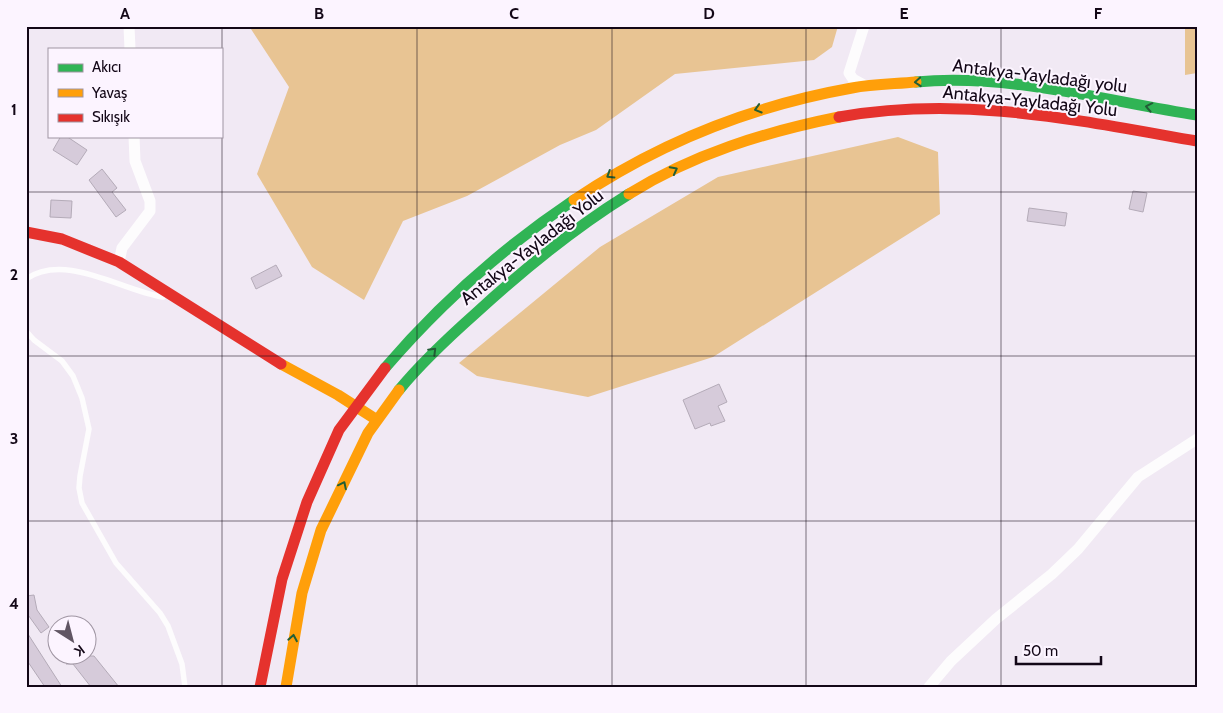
<svg xmlns="http://www.w3.org/2000/svg" width="1223" height="713" font-family="Cabin,sans-serif">
	<style>
		.forest { fill: #e8c493 }
		.building { fill: #d6cbda; stroke: #b4abb8 }
		.lines { fill: none; stroke-linecap: round; stroke-linejoin: round }
		.lane { stroke: #fdfcfd; stroke-width: 5.5 }
		.street { stroke: #fdfcfd; stroke-width: 11 }
		.fast { stroke: #30b455; stroke-width: 11 }
		.slow { stroke: #ff9f0a; stroke-width: 11 }
		.jam { stroke: #e5322d; stroke-width: 11 }
		.oneway { stroke: #225e36 }
		.grid { fill: none; stroke: #130717; stroke-width: 1; stroke-opacity: 0.55 }
		.labels { text-anchor: middle; dominant-baseline: central; stroke-width: 4; stroke-linejoin: round; paint-order: stroke }
		.street-label { font-size: 18px; fill: #130717; stroke: #fcf4ff }
		.neatline { fill: none; stroke: #130717; stroke-width: 2 }
		.grid-label { font-size: 16px; text-anchor: middle; font-weight: bold; fill: #130717 }
	</style>
	<rect width="100%" height="100%" fill="#f1e9f4"/>
	<!-- forest -->
	<path class="forest" d="M249,26H838L832,47L814,60L675,74L596,130L560,145L467,196L403,221L364,300L312,267L257,174L289,87Z
		M1185,26H1197V73L1185,75Z
		M898,137L938,152L940,214L713,357L588,397L477,376L459,363L600,247L718,177Z"/>
	<!-- building -->
	<path class="building" d="M61,136H66L87,150L77,165L53,150Z
		M102,169L117,188L112,192L126,210L116,217L89,180Z
		M1133,191L1147,193L1143,212L1129,209Z
		M51,200L72,201L71,218L50,217Z
		M1029,208L1067,213L1065,226L1027,221Z
		M276,265L282,276L256,289L251,278Z
		M719,384L727,402L718,406L725,421L711,426L710,423L695,429L683,400Z
		M34,595L37,610L49,627L41,633L26,612V596Z
		M26,631L62,687H45L26,659Z
		M78,656H94L119,687H91L73,664H66Z"/>
	<g class="lines">
		<!-- lane -->
		<path class="lane" d="M26,279C66,252 122,291 163,297
			M26,331L34,340L62,361L73,376L82,398L89,429L80,476L79,488L82,503L116,563L160,613L168,626L182,664L185,687"/>
		<!-- street -->
		<path class="street" d="M129,26L130,49
			M864,85L853,79L849,73L864,26
			M119,262L122,248L150,211V201L135,161L134,136
			M929,687L951,661L996,619L1052,574L1078,549L1138,477L1197,439"/>
		<!-- fast -->
		<path class="fast" d="M916,82C1009,73 1106,101 1197,115
			M385,368C440,304 504,247 574,200
			M399,390C422,362 449,337 476,313C524,269 574,228 629,194"/>
		<!-- slow -->
		<path class="slow" d="M629,194C693,154 765,132 839,117
			M574,200C658,143 751,106 852,88C873,84 895,84 916,82
			M281,364L338,395L377,420
			M286,687L302,593L321,530L368,433L399,390"/>
		<!-- jam -->
		<path class="jam" d="M839,117C962,95 1076,120 1197,141
			M26,232L62,239L119,262L281,364
			M260,687L282,579L307,502L339,430L385,368"/>
	</g>
	<!-- one-way arrows -->
	<defs><path id="oneway-chevron" d="M-2-3.5L2.5 0L-2 3.5" fill="none" stroke-width="1.6" stroke-linecap="round" stroke-linejoin="round" transform="scale(1.25)"/></defs>
	<g class="oneway">
		<use href="#oneway-chevron" transform="translate(918 82) rotate(176)"/>
		<use href="#oneway-chevron" transform="translate(1149 107) rotate(-169)"/>
		<use href="#oneway-chevron" transform="translate(758 109) rotate(163)"/>
		<use href="#oneway-chevron" transform="translate(674 170) rotate(-28)"/>
		<use href="#oneway-chevron" transform="translate(610 175) rotate(148)"/>
		<use href="#oneway-chevron" transform="translate(433 351) rotate(-45)"/>
		<use href="#oneway-chevron" transform="translate(343 485) rotate(-64)"/>
		<use href="#oneway-chevron" transform="translate(293 638) rotate(-80)"/>
	</g>
	<!-- grid -->
	<path class="grid" d="M222,26V687M417,26V687M612,26V687M806,26V687M1001,26V687M26,192H1197M26,356H1197M26,521H1197"/>
	<g class="labels">
		<!-- street labels -->
		<g class="street-label">
			<text transform="translate(1040 76) rotate(7)">Antakya-Yayladağı yolu</text>
			<text transform="translate(1030 101) rotate(6)">Antakya-Yayladağı Yolu</text>
			<text transform="translate(532 247) rotate(-38)">Antakya-Yayladağı Yolu</text>
		</g>
	</g>
	<!-- border -->
	<rect width="1223" height="713" fill="none" stroke="#fcf4ff" stroke-width="55"/>
	<!-- legend -->
	<rect x="48" y="48" width="175" height="90" fill="#fcf4ff" stroke="#9f95a2"/>
	<rect x="58" y="64" width="25" height="8" fill="#30b455" stroke="#9f95a2"/>
	<text x="92" y="72" font-size="15" fill="#130717">Akıcı</text>
	<rect x="58" y="89" width="25" height="8" fill="#ff9f0a" stroke="#9f95a2"/>
	<text x="92" y="98" font-size="15" fill="#130717">Yavaş</text>
	<rect x="58" y="114" width="25" height="8" fill="#e5322d" stroke="#9f95a2"/>
	<text x="92" y="122" font-size="15" fill="#130717">Sıkışık</text>
	<!-- north arrow -->
	<g transform="translate(72 640) rotate(144)"><circle r="24" fill="#fcf4ff" stroke="#9f95a2"/>
	<path d="M0-4L9 19L0 12L-9 19Z" fill="#615664"/>
	<text y="-8" font-size="14" font-weight="bold" text-anchor="middle" fill="#130717">K</text>
	</g>
	<!-- scale -->
	<path d="M1016 656v8h85v-8" fill="none" stroke="#130717" stroke-width="2.5"/>
	<text x="1023" y="656" font-size="15" fill="#130717" stroke="#fcf4ff" stroke-width="4" paint-order="stroke">50 m</text>
	<rect x="28" y="28" width="1168" height="658" class="neatline"/>
	<g class="grid-label">
		<text x="125" y="19">A</text>
		<text x="319" y="19">B</text>
		<text x="514" y="19">C</text>
		<text x="709" y="19">D</text>
		<text x="904" y="19">E</text>
		<text x="1098" y="19">F</text>
		<text x="14" y="115">1</text>
		<text x="14" y="280">2</text>
		<text x="14" y="444">3</text>
		<text x="14" y="609">4</text>
	</g>
</svg>
